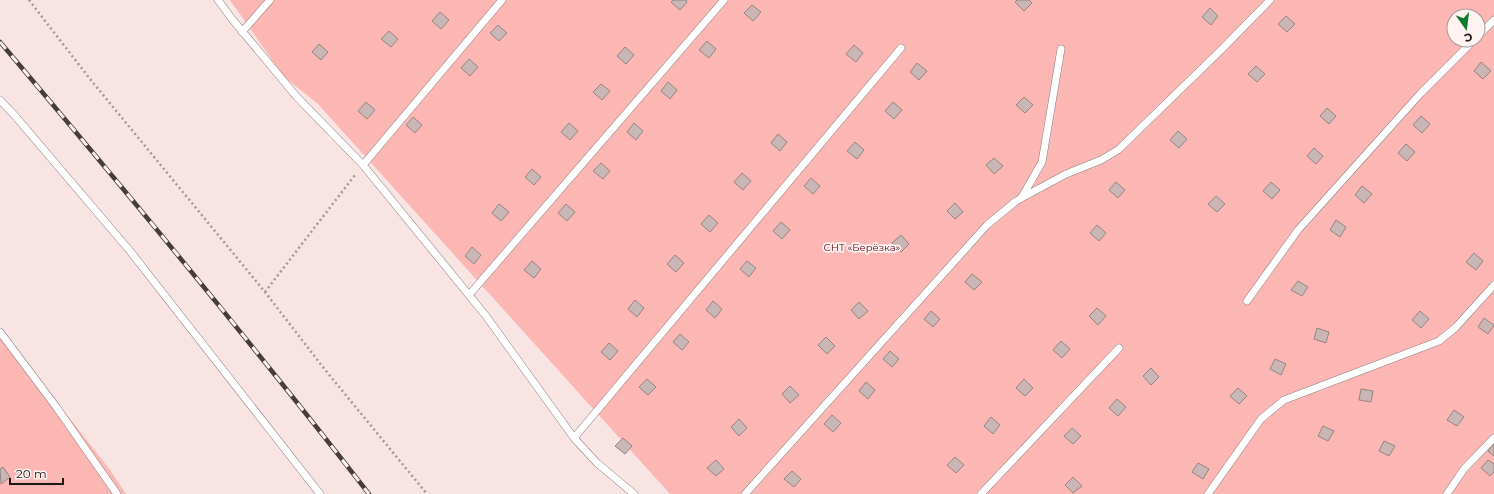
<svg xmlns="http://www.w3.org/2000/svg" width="1494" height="494" font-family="Montserrat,sans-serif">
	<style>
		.green { fill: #fcb7b5; fill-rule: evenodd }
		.building { fill: #c9b6b5; stroke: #958483 }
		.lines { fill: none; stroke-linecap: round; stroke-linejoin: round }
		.service-casing { stroke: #8f7d7d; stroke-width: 8 }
		.path { stroke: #a59696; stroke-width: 2.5; stroke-dasharray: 2 3; stroke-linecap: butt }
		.service { stroke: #fff; stroke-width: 7 }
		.rail-casing { stroke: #453c3b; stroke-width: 4.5 }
		.rail { stroke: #fff3f2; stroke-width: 3; stroke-dasharray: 9; stroke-linecap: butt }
		.labels { text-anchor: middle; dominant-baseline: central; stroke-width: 3.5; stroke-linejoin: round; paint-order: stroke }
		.park-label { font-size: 10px; fill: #5f0314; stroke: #fff3f2 }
	</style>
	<rect width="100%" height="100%" fill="#f7e4e3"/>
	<!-- green -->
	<path class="green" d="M230,0H1494V494H670L317,103L284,77ZM1454,16H1478V40H1454Z
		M0,329L110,470L126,494H0Z"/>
	<!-- building -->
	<path class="building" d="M673,0H686L687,2L680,10L671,2Z
		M1017,0H1029L1032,3L1024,11L1015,2Z
		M752,5L761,12L753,21L744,13Z
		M1210,8L1218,16L1211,25L1202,17Z
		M440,12L449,20L441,29L432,21Z
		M1286,16L1295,24L1287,32L1278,24Z
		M498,25L507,33L499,41L490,33Z
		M389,31L398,39L391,47L381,39Z
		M707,41L716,49L709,58L699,50Z
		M319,44L328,52L321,60L312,52Z
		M854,45L863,53L856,62L846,54Z
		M625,47L634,55L626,64L617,56Z
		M469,59L478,67L470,76L461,68Z
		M1481,62L1491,71L1483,79L1474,71Z
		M917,63L927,71L919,80L910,72Z
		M1256,66L1265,74L1257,82L1248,74Z
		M668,82L677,90L670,99L661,91Z
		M601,84L610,91L602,100L593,92Z
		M1024,97L1033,105L1025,113L1016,105Z
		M366,102L375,110L367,119L358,111Z
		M893,102L902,110L894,119L885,111Z
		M1327,108L1336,116L1329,124L1320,116Z
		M1421,116L1430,124L1422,133L1413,125Z
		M413,117L422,125L415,133L406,125Z
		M569,123L578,131L570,140L561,132Z
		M634,123L643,131L636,140L627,132Z
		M1178,131L1187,139L1179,148L1170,140Z
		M778,134L787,142L780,151L771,143Z
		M855,142L864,150L857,159L847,151Z
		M1406,144L1415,152L1407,161L1398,153Z
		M1314,148L1323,156L1316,164L1307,156Z
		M994,158L1003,166L994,174L986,165Z
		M601,163L610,171L603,179L593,171Z
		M532,169L541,177L534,185L525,177Z
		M742,173L751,181L743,190L734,182Z
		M811,178L820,186L813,194L804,186Z
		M1116,182L1125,190L1118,198L1109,190Z
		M1271,182L1280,190L1272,199L1263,191Z
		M1362,186L1372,194L1364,203L1355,195Z
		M1216,196L1225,204L1217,212L1208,204Z
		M955,203L963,212L955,219L947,211Z
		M499,204L509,212L501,221L492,213Z
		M566,204L575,212L567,221L558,213Z
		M709,215L718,223L710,232L701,224Z
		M1336,220L1346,227L1340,237L1330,230Z
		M781,222L790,230L782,239L773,231Z
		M1097,225L1106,233L1099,241L1090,233Z
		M901,235L909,244L901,252L892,243Z
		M472,247L481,255L474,264L465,256Z
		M1474,253L1483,261L1476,270L1466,262Z
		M675,255L684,263L676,272L667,264Z
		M532,261L541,269L534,278L524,270Z
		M747,261L756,268L749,277L740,269Z
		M972,274L982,282L974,290L965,282Z
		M1298,281L1308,287L1302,296L1291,290Z
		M635,300L644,308L637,317L628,309Z
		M713,301L722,309L715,318L706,310Z
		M859,302L868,311L859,319L851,310Z
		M1097,308L1106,316L1098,325L1089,316Z
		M931,311L940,319L933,327L924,319Z
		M1420,311L1429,319L1421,328L1412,320Z
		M1484,318L1494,325L1488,334L1478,327Z
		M1317,328L1329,332L1326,343L1314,339Z
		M680,334L689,342L682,350L673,342Z
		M826,337L835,346L827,354L818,345Z
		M1061,341L1070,349L1062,358L1053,350Z
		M609,343L618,351L610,360L601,352Z
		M890,351L899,359L892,367L883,359Z
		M1275,359L1286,364L1281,375L1270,369Z
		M1151,368L1159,377L1151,385L1143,376Z
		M647,379L656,387L648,395L639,387Z
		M1024,379L1033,388L1025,396L1016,388Z
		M866,382L875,390L868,399L859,391Z
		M790,386L799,395L790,403L782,394Z
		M1238,388L1247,396L1239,404L1230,396Z
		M1361,389L1373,391L1371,402L1359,400Z
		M1117,399L1126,407L1118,416L1109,408Z
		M1454,410L1464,417L1457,426L1447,420Z
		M832,415L841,423L833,432L824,424Z
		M991,417L1000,425L993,434L984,426Z
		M739,419L747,428L739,436L731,427Z
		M1323,426L1334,431L1328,441L1318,436Z
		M1072,428L1081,436L1073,444L1064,436Z
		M623,438L632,446L625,454L615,446Z
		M1384,441L1395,446L1389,456L1379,451Z
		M1494,444V456L1488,451Z
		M955,457L964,465L956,473L947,465Z
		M716,460L724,469L716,476L707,468Z
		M1488,460L1494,464V472L1490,476L1481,468Z
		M1198,463L1209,469L1203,479L1192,472Z
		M3,467L10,477L1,484L0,469Z
		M792,471L801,479L794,487L784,479Z
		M1073,477L1082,486L1073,493L1065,485Z"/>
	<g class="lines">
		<defs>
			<path id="service" d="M218,0L232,19L296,96L363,165L486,316L574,438L597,463L634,494
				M242,32L270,0
				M1478,36L1494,20
				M0,100L16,117L130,251L320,494
				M363,165L502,0
				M1022,197L1042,162L1061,49
				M469,295L724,0
				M1247,301L1298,230L1420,94L1474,40
				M0,332L57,408L117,494
				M574,438L901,48
				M745,494L987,225L1016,201L1066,174L1101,160L1118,150L1221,50L1270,0
				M981,494L1119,348
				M1208,494L1261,419L1284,400L1439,341L1456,327L1494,285
				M1447,494L1464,469L1494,438"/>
		</defs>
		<!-- service casing -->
		<use href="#service" class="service-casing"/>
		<!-- path -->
		<path class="path" d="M29,0L90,79L265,292L322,366L427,494
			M265,292L355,175"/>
		<!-- service -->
		<use href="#service" class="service"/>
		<defs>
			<path id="rail" d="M0,42C126,191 250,341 369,494"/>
		</defs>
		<!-- rail casing -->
		<use href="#rail" class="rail-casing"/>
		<!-- rail -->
		<use href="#rail" class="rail"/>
	</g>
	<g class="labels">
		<!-- park labels -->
		<g class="park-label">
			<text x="862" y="247">СНТ «Берёзка»</text>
		</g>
	</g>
	<!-- north arrow -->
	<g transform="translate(1466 28) rotate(166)"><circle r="19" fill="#fff3f2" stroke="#a59b9a"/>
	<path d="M0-3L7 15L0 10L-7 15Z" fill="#0b7b30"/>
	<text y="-6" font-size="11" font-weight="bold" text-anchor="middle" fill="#1d1616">С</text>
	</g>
	<!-- scale -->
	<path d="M10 478v6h53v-6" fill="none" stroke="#1d1616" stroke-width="2"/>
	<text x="16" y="478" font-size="12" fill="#1d1616" stroke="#fff3f2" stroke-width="3" paint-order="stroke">20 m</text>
</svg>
